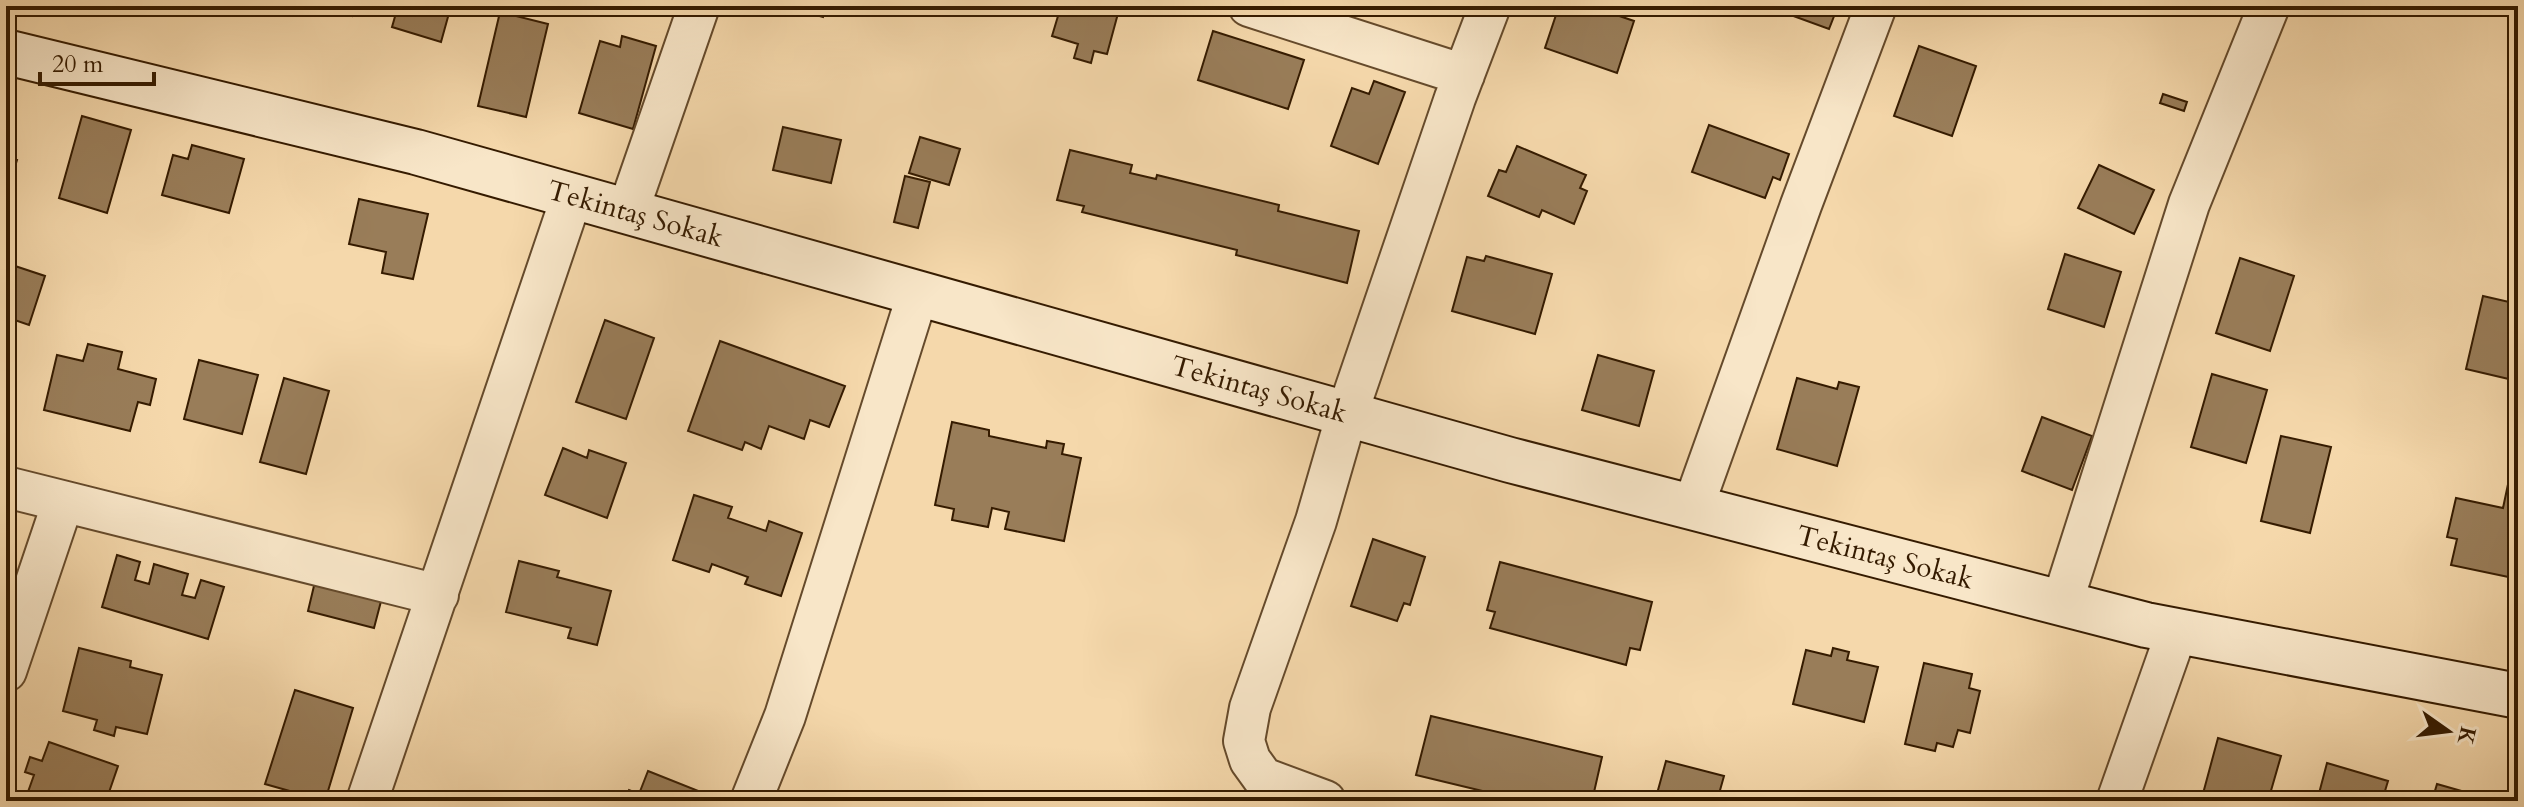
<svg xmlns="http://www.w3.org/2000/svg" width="2524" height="807" font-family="Cardo,serif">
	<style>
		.building { fill: #997d59; stroke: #351b00; stroke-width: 2 }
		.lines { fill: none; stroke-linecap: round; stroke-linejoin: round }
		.street-casing { stroke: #654a2b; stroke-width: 44 }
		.secondary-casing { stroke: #351b00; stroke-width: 48 }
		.street { stroke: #f8e6c8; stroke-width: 40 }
		.secondary { stroke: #f8e6c8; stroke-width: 44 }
		.labels { text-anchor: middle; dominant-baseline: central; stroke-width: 6; stroke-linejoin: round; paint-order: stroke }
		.street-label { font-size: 28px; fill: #351b00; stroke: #f8e6c8 }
	</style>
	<rect width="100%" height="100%" fill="#f5d8ab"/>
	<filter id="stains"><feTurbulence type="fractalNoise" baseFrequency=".0025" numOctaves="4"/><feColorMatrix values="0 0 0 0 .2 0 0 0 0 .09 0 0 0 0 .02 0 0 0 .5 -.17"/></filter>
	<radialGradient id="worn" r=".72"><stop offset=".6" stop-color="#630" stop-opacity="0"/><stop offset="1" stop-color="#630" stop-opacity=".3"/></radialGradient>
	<!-- building -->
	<path class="building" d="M317,6H355L352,16Z
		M398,6H451L441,42L392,27Z
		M799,6H825L823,17L798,10Z
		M1061,6H1120L1107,54L1094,51L1091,63L1074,58L1078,44L1052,36Z
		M1559,6H1590L1634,21L1617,73L1545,48Z
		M1766,6H1838L1829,29Z
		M500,12L548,24L526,117L478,106Z
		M1213,31L1304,60L1288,109L1198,80Z
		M622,36L656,46L633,129L579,113L600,41L620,47Z
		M1919,46L1976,66L1952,136L1894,116Z
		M1374,81L1405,92L1378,164L1331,146L1352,88L1369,94Z
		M2163,94L2187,102L2184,111L2160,103Z
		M82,116L131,130L107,213L59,198Z
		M1709,125L1789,154L1780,180L1773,177L1765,198L1692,172Z
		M783,127L841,140L831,183L773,170Z
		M920,137L960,149L949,185L909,173Z
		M192,145L244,159L229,213L162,195L173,155L188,159Z
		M1517,146L1586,175L1580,188L1587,191L1574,224L1542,210L1539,217L1488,196L1499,170L1506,172Z
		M1070,150L1132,165L1130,173L1156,179L1157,175L1279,205L1278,211L1359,231L1347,283L1236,255L1237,250L1082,212L1084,206L1057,200Z
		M6,157L17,160L6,196Z
		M2099,165L2154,190L2134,234L2078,208Z
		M905,176L930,182L918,228L894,222Z
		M359,199L428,214L413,279L382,273L386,252L349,244Z
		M2065,254L2121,272L2104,327L2048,309Z
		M1486,256L1552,274L1535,334L1452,311L1467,257L1484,261Z
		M2240,258L2294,276L2270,351L2216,333Z
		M6,263L45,276L29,325L6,317Z
		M2483,296L2518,304V357L2513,380L2466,369Z
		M605,320L654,338L626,419L576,402Z
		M720,341L845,386L829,427L810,420L804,439L769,426L761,449L745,442L742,450L688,431Z
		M88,344L122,352L118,369L156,379L150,405L138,402L130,431L44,410L57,355L83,361Z
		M1598,355L1654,371L1639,426L1582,410Z
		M199,360L258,375L242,434L184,419Z
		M2212,374L2267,390L2246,463L2191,447Z
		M284,378L329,391L306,474L260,462Z
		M1797,378L1837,389L1839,382L1859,387L1837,466L1777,449Z
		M2042,417L2092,436L2072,490L2022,471Z
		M952,422L989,430V436L1046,448L1047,441L1064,444L1062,454L1081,458L1064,541L1005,529L1009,512L992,508L988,527L952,520L954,509L935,505Z
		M2281,436L2331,447L2310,533L2261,521Z
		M563,448L587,458L589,450L626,463L607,518L545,495Z
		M2514,456L2518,457V579L2451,565L2457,539L2447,537L2456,498L2503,508Z
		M694,495L732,507L728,518L766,531L769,521L802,533L781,596L745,584L748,577L712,564L709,572L673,560Z
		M1373,539L1425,557L1410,605L1404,603L1397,621L1351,606Z
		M117,555L140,562L135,580L149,584L154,564L188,574L182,595L195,598L201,580L224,587L208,639L102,607Z
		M519,561L559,571L557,577L611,591L597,645L568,638L571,628L506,612Z
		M1500,562L1652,602L1640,650L1630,648L1626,665L1490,628L1495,612L1487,610Z
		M318,569L385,586L374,628L308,611Z
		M79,648L131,661L130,667L162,675L147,734L116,727L114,736L94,730L97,720L63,711Z
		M1833,648L1849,652L1847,660L1878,667L1864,722L1793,704L1806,650L1831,656Z
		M1924,663L1972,674L1969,688L1980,691L1970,733L1958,730L1953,747L1937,743L1935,751L1905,744Z
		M295,690L353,708L325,801L265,784Z
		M1431,716L1602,757L1592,801H1524L1416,775Z
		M2218,738L2281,756L2268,801H2201Z
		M49,742L118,766L106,801H53L28,792L34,775L25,772L30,757L42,761Z
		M1666,761L1724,776L1717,801H1655Z
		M2327,763L2388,781L2382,801H2317Z
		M648,771L711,796L709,801H624L629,790L639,794Z
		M2437,784L2465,792L2463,801H2432Z
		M1766,793L1792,801H1764Z"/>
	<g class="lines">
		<defs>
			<path id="street" d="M1249,6L1464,75
				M628,211L699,6
				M6,487L438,595
				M1693,507L1801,205L1876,6
				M2062,603L2189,204L2269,6
				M6,671L63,502
				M367,801L572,196
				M751,801L785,716L918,293
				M1325,801L1263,778L1250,760L1244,741L1250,708L1316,521L1347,414L1455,98L1490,6
				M2117,801L2177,631"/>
			<g id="secondary">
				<path id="s1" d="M6,52L416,152L1510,460L2146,625L2518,696"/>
			</g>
		</defs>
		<!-- street casing -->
		<use href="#street" class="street-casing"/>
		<!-- secondary casing -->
		<use href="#secondary" class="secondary-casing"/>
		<!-- street -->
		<use href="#street" class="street"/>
		<!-- secondary -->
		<use href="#secondary" class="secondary"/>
	</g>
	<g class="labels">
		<!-- street labels -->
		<g class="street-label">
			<text stroke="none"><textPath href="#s1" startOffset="650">Tekintaş Sokak</textPath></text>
			<text stroke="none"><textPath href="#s1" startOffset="1298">Tekintaş Sokak</textPath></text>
			<text stroke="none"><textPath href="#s1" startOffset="1946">Tekintaş Sokak</textPath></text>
		</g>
	</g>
	<!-- margin -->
	<rect width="2524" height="807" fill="none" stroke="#f5d8ab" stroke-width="32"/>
	<rect x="8" y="8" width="2508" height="791" fill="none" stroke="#351b00" stroke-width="4"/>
	<rect x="16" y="16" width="2492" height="775" fill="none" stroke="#351b00" stroke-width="2"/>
	<!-- north arrow -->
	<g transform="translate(2448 731) rotate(104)" stroke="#f8e6c8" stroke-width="6" paint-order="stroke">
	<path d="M0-6L14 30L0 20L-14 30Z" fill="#351b00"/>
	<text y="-12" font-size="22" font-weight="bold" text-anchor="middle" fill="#351b00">K</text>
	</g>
	<!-- scale -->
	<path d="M40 72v12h114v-12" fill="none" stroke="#351b00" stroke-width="4"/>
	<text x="52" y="72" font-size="24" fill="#351b00" stroke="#f8e6c8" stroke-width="6" paint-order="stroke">20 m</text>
	<rect width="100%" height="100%" filter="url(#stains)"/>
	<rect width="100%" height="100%" fill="url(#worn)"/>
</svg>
